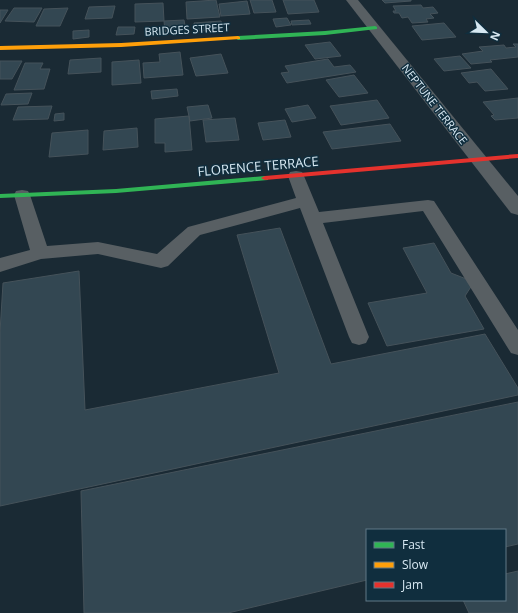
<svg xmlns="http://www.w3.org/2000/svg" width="518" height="613" font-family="'Open Sans',sans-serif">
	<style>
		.building { fill: #334752; stroke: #45525a }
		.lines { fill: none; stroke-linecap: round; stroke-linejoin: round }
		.lane { fill: #585f63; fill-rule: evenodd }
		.street { fill: #585f63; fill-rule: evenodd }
		.fast { fill: #30b455; fill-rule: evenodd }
		.slow { fill: #ff9f0a; fill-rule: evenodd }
		.jam { fill: #e5322d; fill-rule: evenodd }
		.labels { text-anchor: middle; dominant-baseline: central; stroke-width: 3; stroke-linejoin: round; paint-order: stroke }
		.far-street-label { font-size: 11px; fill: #d7e8f2; stroke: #102e3e }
		.street-label { font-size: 13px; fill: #d7e8f2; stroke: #102e3e }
	</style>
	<rect width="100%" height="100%" fill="#1a2a34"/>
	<!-- building -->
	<path class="building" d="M216,0L220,17L187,19L186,2Z
		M250,0H272L276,12L254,13Z
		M283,0H314L319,12L288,14Z
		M382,0H411V1L385,3Z
		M247,1L250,14L221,16L219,4Z
		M163,3L164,21L135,22V4Z
		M421,5L423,8L433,7L438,13L430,14L434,18L426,19L428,22L412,23L408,17L402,18L399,13H394L393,11H396L393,6Z
		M115,6L112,18L85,19L89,7Z
		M14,8H42L34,22L5,21Z
		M68,8L60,26H36L44,9Z
		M0,10H8L0,23Z
		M287,18L291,25L276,27L273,19Z
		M184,20L186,31L165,32L164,21Z
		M309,20L311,24L292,25L291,21Z
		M221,21L223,29L195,31L194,23Z
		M444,23L456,37L422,40L412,26Z
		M118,27H135L134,34L116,35Z
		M89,30V37L73,39V31Z
		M330,42L341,56L315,59L305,45Z
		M513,44H518V57L490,60L492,62L471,64L462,54L483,51L479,47L504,45L506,48L516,47Z
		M180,52L183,75L144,78L143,63L160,62L159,54Z
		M221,54L228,73L196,76L190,58Z
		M460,56L471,68L444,71L434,59Z
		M101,58V72L68,74L70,60Z
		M328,59L334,67L350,65L356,72L287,83L281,73L289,72L285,66Z
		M139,60L141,83L112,85V62Z
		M0,61H22L12,79H0Z
		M25,63H43L40,69H50L44,89L14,90Z
		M491,69L508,89L485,91L477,82L469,83L461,73Z
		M354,75L368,93L339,97L326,80Z
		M177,89L178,96L152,99L151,91Z
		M32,93L28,104L1,105L6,94Z
		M518,98V118L495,120L491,116L494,115L483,102Z
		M377,100L389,118L341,125L330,106Z
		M208,105L212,118L190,121L187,107Z
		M308,105L316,118L292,122L285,109Z
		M52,106L48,119L13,120L18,107Z
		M64,113V120L54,121L55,114Z
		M189,116L192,150L165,152V143H155V119Z
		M235,118L239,140L206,142L203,120Z
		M285,120L291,137L263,140L258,123Z
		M390,124L401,141L332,149L323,132Z
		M137,128L138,147L103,150L104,131Z
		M88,130V154L49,157L52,133Z
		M280,228L331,364L485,334L518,388V395L0,506V332L3,283L79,271L85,410L279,373L237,235Z
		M434,243L451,273L474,282L465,296L484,329L387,346L368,303L427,293L403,248Z
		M518,402V544L505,547V530H367V580L228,613H84L81,491Z
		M518,571V613H469L463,600H505V574Z"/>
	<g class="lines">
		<!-- lane -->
		<path class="lane" d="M296,171L302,172L304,176L319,212L428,200L434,201L518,330V355L511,353L423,211L323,223L369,337L366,343L359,345L352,343L349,337L300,208L200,235L168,266L161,268L98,254L41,259L0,272V258L30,250L14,195L16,191L22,190L28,191L30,195L47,246L98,242L157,254L188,227L296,198L288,176L290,172Z"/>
		<!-- street -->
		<path class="street" d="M346,0H358L518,196V215L511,213Z"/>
		<!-- fast -->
		<path class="fast" d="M375,26L377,27V29L325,35L238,40L235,38L238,36L325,31Z
			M265,176H268V180L116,193L0,198V194L116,189Z"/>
		<!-- slow -->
		<path class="slow" d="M238,36L240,37V39L121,47L0,50V46L121,43Z"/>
		<!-- jam -->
		<path class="jam" d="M518,154V158L265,180L261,178L265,176Z"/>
	</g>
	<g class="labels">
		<!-- far-street labels -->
		<g class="far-street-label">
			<text transform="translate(187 29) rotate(-3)">BRIDGES STREET</text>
			<text transform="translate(435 104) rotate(52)">NEPTUNE TERRACE</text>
		</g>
		<!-- street labels -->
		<g class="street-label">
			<text transform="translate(258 166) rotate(-5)">FLORENCE TERRACE</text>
		</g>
	</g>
	<!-- legend -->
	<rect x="366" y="529" width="140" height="72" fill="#102e3e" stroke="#607886"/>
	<rect x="374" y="542" width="20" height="6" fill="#30b455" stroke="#607886"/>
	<text x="402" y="549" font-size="12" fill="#d7e8f2">Fast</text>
	<rect x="374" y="562" width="20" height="6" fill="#ff9f0a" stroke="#607886"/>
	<text x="402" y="569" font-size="12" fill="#d7e8f2">Slow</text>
	<rect x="374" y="582" width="20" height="6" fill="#e5322d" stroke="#607886"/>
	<text x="402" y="589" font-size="12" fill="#d7e8f2">Jam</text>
	<!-- north arrow -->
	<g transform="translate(486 32) rotate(113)" stroke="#102e3e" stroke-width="3" paint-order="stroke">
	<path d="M0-3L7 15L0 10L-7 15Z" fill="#d7e8f2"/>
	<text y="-6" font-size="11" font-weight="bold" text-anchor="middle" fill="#d7e8f2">N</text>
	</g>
</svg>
